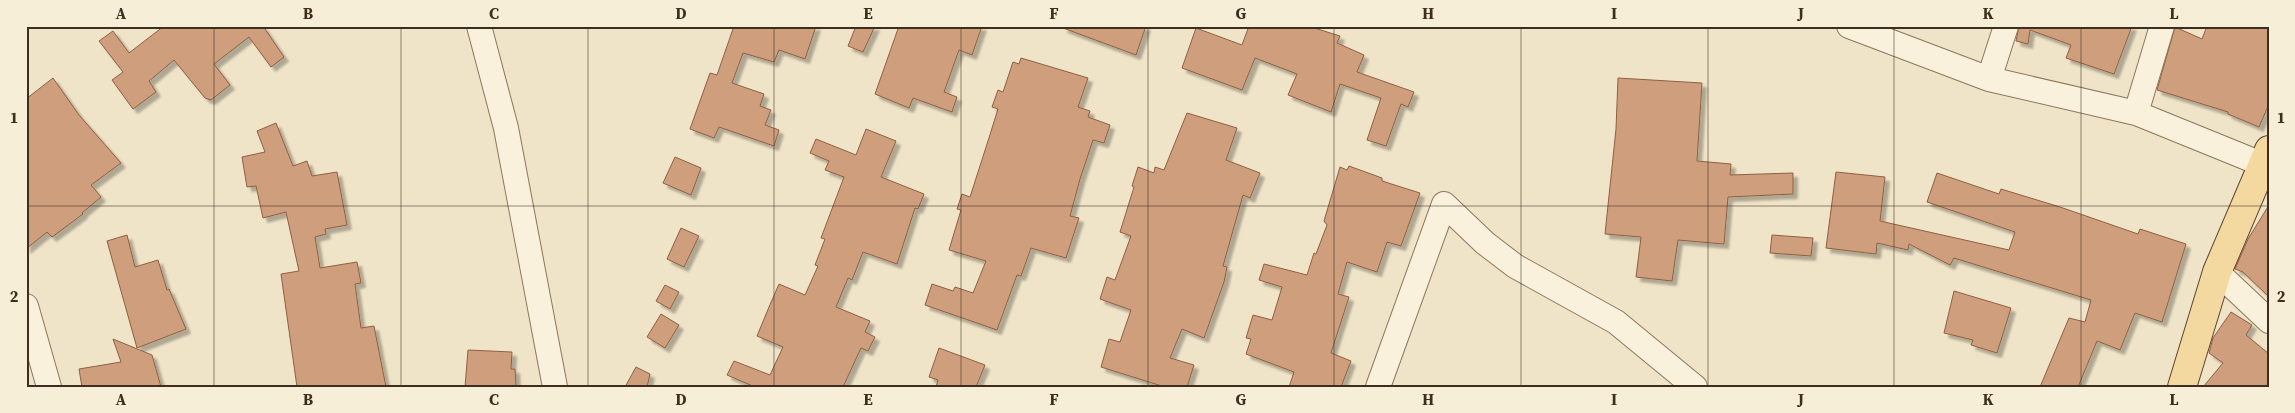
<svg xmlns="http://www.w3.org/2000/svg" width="2295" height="413" font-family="'Source Serif 4',serif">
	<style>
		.building { fill: #cf9f7d; stroke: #8d5f41; filter: url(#shadow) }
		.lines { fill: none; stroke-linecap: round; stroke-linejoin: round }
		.minor-casing { stroke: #8d765c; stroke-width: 26 }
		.major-casing { stroke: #5b4430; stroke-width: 30 }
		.minor { stroke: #faf1dc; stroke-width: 24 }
		.major { stroke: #f3d9a0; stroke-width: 28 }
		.grid { fill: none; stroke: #3d2e20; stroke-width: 1; stroke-opacity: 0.55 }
		.neatline { fill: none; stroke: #3d2e20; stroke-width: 2 }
		.grid-label { font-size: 16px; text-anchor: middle; font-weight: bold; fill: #3d2e20 }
	</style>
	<defs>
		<filter id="shadow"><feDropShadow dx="4.5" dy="4.5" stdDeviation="1" flood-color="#0004"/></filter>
	</defs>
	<rect width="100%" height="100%" fill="#f0e4c8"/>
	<!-- building -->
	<path class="building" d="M164,26H263L284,57L271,67L249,37L214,64L230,85L211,100L205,98L174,60L149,81L156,92L133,109L112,80L123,72L99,41L113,31L129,53Z
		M734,26H816L805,59L779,50L774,62L743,53L732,83L764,94L760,106L771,110L765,125L779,130L774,146L719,127L714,138L690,129L710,73L717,75Z
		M856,26H875L863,52L848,46Z
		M899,26H982L972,55L959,50L944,92L957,97L952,112L913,98L909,108L875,94Z
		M1064,26H1146L1136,55L1063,28Z
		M1249,26H1308L1340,36L1337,43L1364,55L1357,72L1414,92L1408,107L1401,104L1386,146L1367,140L1381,98L1340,84L1331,112L1288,95L1297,74L1255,58L1242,90L1182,68L1196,28L1242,45Z
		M2019,26H2132L2114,74L2066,58L2071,45L2030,30L2028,44L2016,41Z
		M2207,26H2269V104L2259,127L2228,114V112L2157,90L2175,27L2202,39Z
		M1021,58L1088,78L1078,107L1090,111L1088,117L1110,125L1104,143L1093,140L1080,179L1070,216L1079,218L1066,258L1031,248L1021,276L1017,275L997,330L925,305L932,284L953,291L955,287L973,293L986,261L949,250L961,210L957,209L962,194L970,197L988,141L998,109L992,107L998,90L1003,92L1013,62L1019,64Z
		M53,78L79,115L121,163L91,185L101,197L82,213L83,214L52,237L47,232L26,249V99Z
		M1618,78L1702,83L1697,161L1731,164L1730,175L1793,173V194L1728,197L1724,244L1678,240L1672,281L1636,277L1641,237L1605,234L1616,129Z
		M1187,113L1237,128L1226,160L1260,173L1250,198L1243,195L1223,266L1227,267L1224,282L1204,338L1182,329L1170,358L1194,365L1187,387H1165L1101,367L1109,339L1120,342L1131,310L1100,299L1107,277L1115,280L1131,236L1120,232L1134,187L1132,186L1138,167L1154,173L1155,167L1164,170Z
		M276,123L293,166L307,161L312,176L337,172L347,225L325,229L326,234L315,237L320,268L357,262L361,283L355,284L361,328L374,326L386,387H297L281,274L299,271L286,212L263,218L256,186L247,187L242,157L265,152L257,131Z
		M866,129L896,141L881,177L924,194L918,209L915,208L897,264L863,252L852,280L848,278L836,307L870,321L865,332L875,337L868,351L861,348L843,387H755L727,375L734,361L770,375L783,347L757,336L769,307L779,284L805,295L818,266L815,265L825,239L821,238L844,177L825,170L829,161L810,153L816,139L856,155Z
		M675,157L701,168L691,195L663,183Z
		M1349,166L1382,178V181L1420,193L1401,246L1387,242L1377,272L1347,262L1338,294L1349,297L1331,353L1351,361L1341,387H1289L1294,372L1246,354L1251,339L1246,338L1253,315L1272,320L1282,287L1259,280L1264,264L1307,275L1314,253L1316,254L1327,225L1324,221L1340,167L1347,170Z
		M1836,172L1885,177L1880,221L2009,250L2015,232L1927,202L1937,173L1999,194L2001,189L2060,207L2138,234L2140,229L2186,244L2162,322L2135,313L2120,350L2097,341L2078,387H2040L2069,318L2085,322L2091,300L1954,258L1950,265L1909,244L1908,250L1877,243L1876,254L1826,248Z
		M2269,205V297L2243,272L2235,269L2248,239Z
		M681,228L699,236L684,267L667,259Z
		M127,235L135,267L158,260L167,290L169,289L186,329L137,348L107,241Z
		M1772,235L1813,238L1811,256L1770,253Z
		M665,285L679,292L670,309L656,301Z
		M1954,291L2011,308L1997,353L1971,345L1973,340L1944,333Z
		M2231,312L2252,325L2246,335L2269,354V387H2203L2223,363L2209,353L2213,338Z
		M661,314L679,325L665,348L647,337Z
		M113,339L152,355L161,387H82L79,369L121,362Z
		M939,348L985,365L976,387H936L938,380L929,377Z
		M468,350L512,352L511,369H515L516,387H465Z
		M636,367L650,374L647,387H625Z"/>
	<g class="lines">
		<defs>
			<path id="minor" d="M479,26L506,128L555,387
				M1849,26L1989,79L2136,113L2269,167
				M1989,79L2006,26
				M2136,113L2162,26
				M2217,272L2269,321
				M26,306L49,387
				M1378,387L1444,204L1485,243L1515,266L1616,322L1695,387"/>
			<path id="major" d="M2182,387L2217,272L2269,150"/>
		</defs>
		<!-- minor casing -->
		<use href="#minor" class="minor-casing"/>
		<!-- major casing -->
		<use href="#major" class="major-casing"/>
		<!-- minor -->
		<use href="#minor" class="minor"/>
		<!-- major -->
		<use href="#major" class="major"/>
	</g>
	<!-- grid -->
	<path class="grid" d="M214,26V387M401,26V387M588,26V387M774,26V387M961,26V387M1148,26V387M1334,26V387M1521,26V387M1708,26V387M1894,26V387M2081,26V387M26,206H2269"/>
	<!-- border -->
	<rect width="2295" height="413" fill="none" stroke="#f7eed8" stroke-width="55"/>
	<rect x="28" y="28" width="2240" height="358" class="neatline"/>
	<g class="grid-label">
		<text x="121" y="19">A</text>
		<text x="308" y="19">B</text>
		<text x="494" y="19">C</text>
		<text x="681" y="19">D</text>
		<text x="868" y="19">E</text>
		<text x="1054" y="19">F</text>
		<text x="1241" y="19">G</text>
		<text x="1428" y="19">H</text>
		<text x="1614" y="19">I</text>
		<text x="1801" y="19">J</text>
		<text x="1988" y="19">K</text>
		<text x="2174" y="19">L</text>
		<text x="14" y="123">1</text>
		<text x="2281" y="123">1</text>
		<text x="14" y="302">2</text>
		<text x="2281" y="302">2</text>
		<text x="121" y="405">A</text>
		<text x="308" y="405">B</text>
		<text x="494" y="405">C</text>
		<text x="681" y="405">D</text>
		<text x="868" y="405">E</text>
		<text x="1054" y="405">F</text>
		<text x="1241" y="405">G</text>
		<text x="1428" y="405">H</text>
		<text x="1614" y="405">I</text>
		<text x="1801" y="405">J</text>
		<text x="1988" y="405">K</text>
		<text x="2174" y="405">L</text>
	</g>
</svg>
